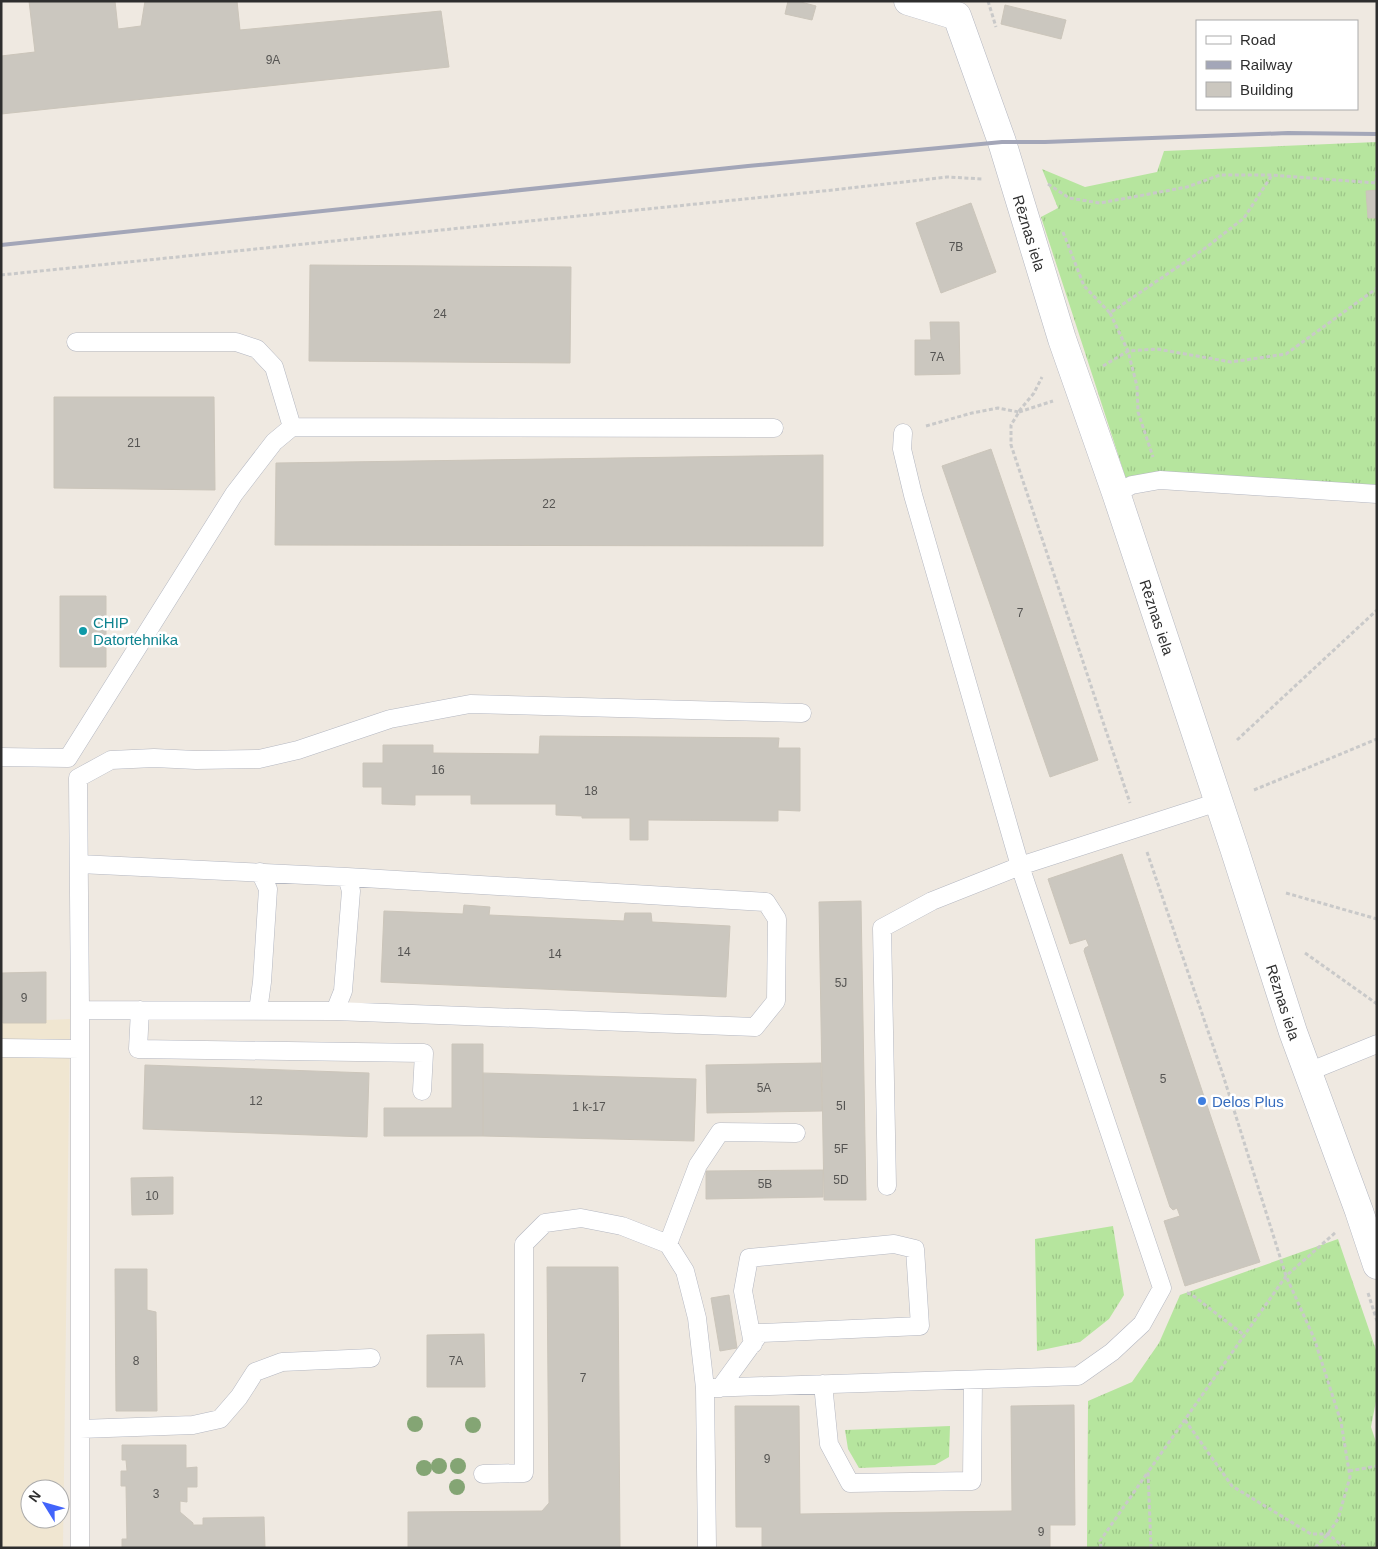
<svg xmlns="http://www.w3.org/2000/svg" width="1378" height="1549" font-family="Arial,sans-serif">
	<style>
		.education { fill: #f0e6d1; fill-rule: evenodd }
		.grass { fill: url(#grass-tufts) }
		.building { fill: #cbc7bf; stroke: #cbc5ba }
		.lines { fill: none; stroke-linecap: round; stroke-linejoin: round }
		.service-casing { stroke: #b4b7c1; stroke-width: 19 }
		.minor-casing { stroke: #b4b7c1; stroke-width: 29 }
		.path { stroke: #c9c9c9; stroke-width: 3; stroke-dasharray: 4 2.5; stroke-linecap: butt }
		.service { stroke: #fff; stroke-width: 18 }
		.minor { stroke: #fff; stroke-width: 28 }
		.rail { stroke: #a3a6b8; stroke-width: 4 }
		.tree { fill: #84a574 }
		.culture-dot { fill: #0f9aa8; stroke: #fff; stroke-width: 2 }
		.shop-dot { fill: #3f7fe0; stroke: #fff; stroke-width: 2 }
		.labels { text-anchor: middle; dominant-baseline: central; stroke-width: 5; stroke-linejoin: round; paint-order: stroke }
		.number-label { font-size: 12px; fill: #555452 }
		.street-label { font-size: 15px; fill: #2e2e2e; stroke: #fff }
		.culture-label { font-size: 15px; fill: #0d838f; stroke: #fff; text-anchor: start }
		.shop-label { font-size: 15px; fill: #366cbe; stroke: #fff; text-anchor: start }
	</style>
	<defs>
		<pattern id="grass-tufts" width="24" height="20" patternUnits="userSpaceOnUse" patternTransform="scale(1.25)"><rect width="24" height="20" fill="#b6e59e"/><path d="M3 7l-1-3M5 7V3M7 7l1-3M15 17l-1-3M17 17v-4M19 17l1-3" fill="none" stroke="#9dc588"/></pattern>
	</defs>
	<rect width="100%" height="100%" fill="#efe9e1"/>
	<!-- education -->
	<path class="education" d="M70,1019L63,1548H1V1022ZM30,1489H60V1519H30Z"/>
	<!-- grass -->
	<path class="grass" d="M1377,142V485L1171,475L1127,482L1041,217L1058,208L1042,169L1085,187L1157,172L1164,151Z
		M1113,1226L1124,1295L1109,1319L1080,1342L1037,1351L1035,1239Z
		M1338,1239L1377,1353V1396L1371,1427L1377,1445V1548H1087L1088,1401L1132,1382L1159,1343L1180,1295Z
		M950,1426L949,1457L935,1465L859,1468L848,1449L845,1430Z"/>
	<!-- building -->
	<path class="building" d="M29,1H115L118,29L141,26L145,1H237L240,30L441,11L449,67L1,114V56L35,52Z
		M788,1H797L816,6L812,20L785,14Z
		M1005,5L1066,20L1061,39L1001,24Z
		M1377,190V218H1368L1366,191Z
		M971,203L996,272L941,293L916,223Z
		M310,265L571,267L570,363L309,361Z
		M930,322H959L960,374L915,375V340H931Z
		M54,397H214L215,490L54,488Z
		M991,449L1098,760L1050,777L942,466Z
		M823,455V546L275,545L276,463Z
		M60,596H106V667H60Z
		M540,736L779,738L778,748H800V811L778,810V821L648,820V840H630V818H582V816L556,815V804H471V795H415V805L382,804V787H363V763H383V745H433V753L539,754Z
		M1122,854L1260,1262L1185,1286L1164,1221L1180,1216L1177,1208L1173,1210L1170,1207L1084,951L1085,948L1089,946L1086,939L1070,944L1048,879Z
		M861,901L866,1200H824L819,902Z
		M464,905L490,907L489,915L624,921L625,913H651L652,922L730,926L726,997L381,982L384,911L463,914Z
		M46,972V1023H3L2,973Z
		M452,1044H483V1136H384V1108H452Z
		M821,1063L822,1111L707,1113L706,1065Z
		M145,1065L369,1073L367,1137L143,1129Z
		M483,1073L696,1079L694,1141L483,1136Z
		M823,1170V1197L706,1199V1171Z
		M173,1177V1214L132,1215L131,1178Z
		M547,1267H618L620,1548H408V1512L542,1511L549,1503Z
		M115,1269H147V1310L156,1312L157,1411H116Z
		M729,1295L737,1348L720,1351L711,1298Z
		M484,1334L485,1387H427V1335Z
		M1074,1405L1075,1525H1050V1548H762V1527H736L735,1406H799L800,1514L1012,1511L1011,1406Z
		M122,1445H186V1468L197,1467V1487H187V1502L180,1501V1512L193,1523V1525H203V1518L264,1517L265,1548H122V1539H127L126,1486H121V1471H127L126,1460H122Z"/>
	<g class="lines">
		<defs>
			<path id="service" d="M76,342H236L257,349L274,367L292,427
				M1116,493L1132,485L1160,480L1377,494
				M1,757L68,758L234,494L274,442L292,427L774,428
				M79,864L347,877L766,902L777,919L776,1001L755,1027L335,1011L80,1010
				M140,1010L138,1049L424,1053L422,1091
				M258,1011L262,982L268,889L260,872
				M335,1011L343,991L351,891L347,877
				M1,1048L80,1049
				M1308,1072L1377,1044
				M887,1186L882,928L932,901L1020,866L1218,802
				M668,1244L698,1165L720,1132L796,1133
				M823,1384L829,1444L850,1483L972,1481L973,1380
				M705,1388L1078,1376L1112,1352L1142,1324L1162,1288L1020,866L913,495L902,449L903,433
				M720,1388L760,1333L920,1326L915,1249L894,1244L749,1258L743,1291L753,1344
				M80,1429L193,1425L220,1419L239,1397L255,1372L282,1362L371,1358
				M483,1474L524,1473V1244L545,1223L581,1218L622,1226L668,1244L685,1271L697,1318L705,1388L707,1548
				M80,1548V1010L78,778L111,760L154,758L196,760L259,759L298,750L390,719L470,704L802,713"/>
			<g id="minor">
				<path id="s1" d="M908,1L957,16L1002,142L1062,339L1116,493L1234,848L1293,1032L1359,1211L1377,1265"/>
			</g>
		</defs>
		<!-- service casing -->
		<use href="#service" class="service-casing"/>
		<!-- minor casing -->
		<use href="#minor" class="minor-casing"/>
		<!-- path -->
		<path class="path" d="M988,1L996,27
			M1048,184L1069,198L1100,203L1187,187L1220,175H1272L1376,183L1377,168
			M1063,232L1084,286L1110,313L1204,249L1244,218L1272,175
			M1,275L833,190L947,177L983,179
			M1110,313L1128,351L1137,386L1138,412L1153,457
			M1103,366L1128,351L1157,349L1231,362L1286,354L1377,288
			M1019,411L1034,393L1042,377
			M1019,412L1053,401
			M926,426L972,413L998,408L1019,412L1011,425V445L1130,803
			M1237,740L1377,610
			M1254,790L1377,739
			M1147,852L1223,1075L1286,1276L1314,1338L1341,1422L1350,1477L1338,1519L1328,1534L1315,1548
			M1286,893L1377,919
			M1305,953L1377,1004
			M1187,1293L1191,1294L1244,1335
			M1368,1293L1377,1321
			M1185,1420L1232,1486L1311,1534H1328L1345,1548
			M1349,1471L1377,1466
			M1101,1548L1100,1541L1148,1472
			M1151,1548L1148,1472L1286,1276L1336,1232"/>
		<!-- service -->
		<use href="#service" class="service"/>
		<!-- minor -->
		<use href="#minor" class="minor"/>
		<!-- rail -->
		<path class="rail" d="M1,245L748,166L1002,142H1045L1288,133L1377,134"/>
	</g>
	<!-- trees -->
	<g class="tree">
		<circle cx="415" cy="1424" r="8"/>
		<circle cx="473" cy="1425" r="8"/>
		<circle cx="439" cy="1466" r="8"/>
		<circle cx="458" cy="1466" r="8"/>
		<circle cx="424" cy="1468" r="8"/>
		<circle cx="457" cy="1487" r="8"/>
	</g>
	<!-- markers -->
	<circle class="culture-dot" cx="83" cy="631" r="5"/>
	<circle class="shop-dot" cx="1202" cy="1101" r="5"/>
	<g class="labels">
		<!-- number labels -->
		<g class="number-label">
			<text x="273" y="60">9A</text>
			<text x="956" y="247">7B</text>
			<text x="440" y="314">24</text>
			<text x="937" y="357">7A</text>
			<text x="134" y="443">21</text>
			<text x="549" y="504">22</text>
			<text x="1020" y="613">7</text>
			<text x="438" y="770">16</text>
			<text x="591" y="791">18</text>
			<text x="404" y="952">14</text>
			<text x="555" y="954">14</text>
			<text x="841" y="983">5J</text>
			<text x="24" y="998">9</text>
			<text x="1163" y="1079">5</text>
			<text x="764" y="1088">5A</text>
			<text x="256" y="1101">12</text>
			<text x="841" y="1106">5I</text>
			<text x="589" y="1107">1 k-17</text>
			<text x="841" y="1149">5F</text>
			<text x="841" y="1180">5D</text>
			<text x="765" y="1184">5B</text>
			<text x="152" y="1196">10</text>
			<text x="136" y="1361">8</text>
			<text x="456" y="1361">7A</text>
			<text x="583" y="1378">7</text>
			<text x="767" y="1459">9</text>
			<text x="156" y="1494">3</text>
			<text x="1041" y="1532">9</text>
		</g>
		<!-- street labels -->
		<g class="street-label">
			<text stroke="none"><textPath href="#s1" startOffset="280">Rēznas iela</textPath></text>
			<text stroke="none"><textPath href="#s1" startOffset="685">Rēznas iela</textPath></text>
			<text stroke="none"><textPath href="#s1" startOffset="1090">Rēznas iela</textPath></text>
		</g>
		<!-- culture labels -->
		<g class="culture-label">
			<text x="93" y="622">CHIP<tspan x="93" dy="17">Datortehnika</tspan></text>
		</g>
		<!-- shop labels -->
		<g class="shop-label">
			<text x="1212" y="1101">Delos Plus</text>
		</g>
	</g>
	<!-- border -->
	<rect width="1378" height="1549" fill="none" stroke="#2e2e2e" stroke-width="5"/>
	<!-- legend -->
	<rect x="1196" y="20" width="162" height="90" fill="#ffffff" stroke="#ababab"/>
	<rect x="1206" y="36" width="25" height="8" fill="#ffffff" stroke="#ababab"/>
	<text x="1240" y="45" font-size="15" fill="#2e2e2e">Road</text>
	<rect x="1206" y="61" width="25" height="8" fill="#a3a6b8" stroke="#ababab"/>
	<text x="1240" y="70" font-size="15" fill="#2e2e2e">Railway</text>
	<rect x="1206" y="82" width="25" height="15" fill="#cbc7bf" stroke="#ababab"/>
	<text x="1240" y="95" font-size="15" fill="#2e2e2e">Building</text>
	<!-- north arrow -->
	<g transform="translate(45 1504) rotate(307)"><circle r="24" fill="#ffffff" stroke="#ababab"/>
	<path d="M0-4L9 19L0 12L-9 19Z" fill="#4264fb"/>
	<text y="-8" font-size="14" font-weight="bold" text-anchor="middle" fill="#2e2e2e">N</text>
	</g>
</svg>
